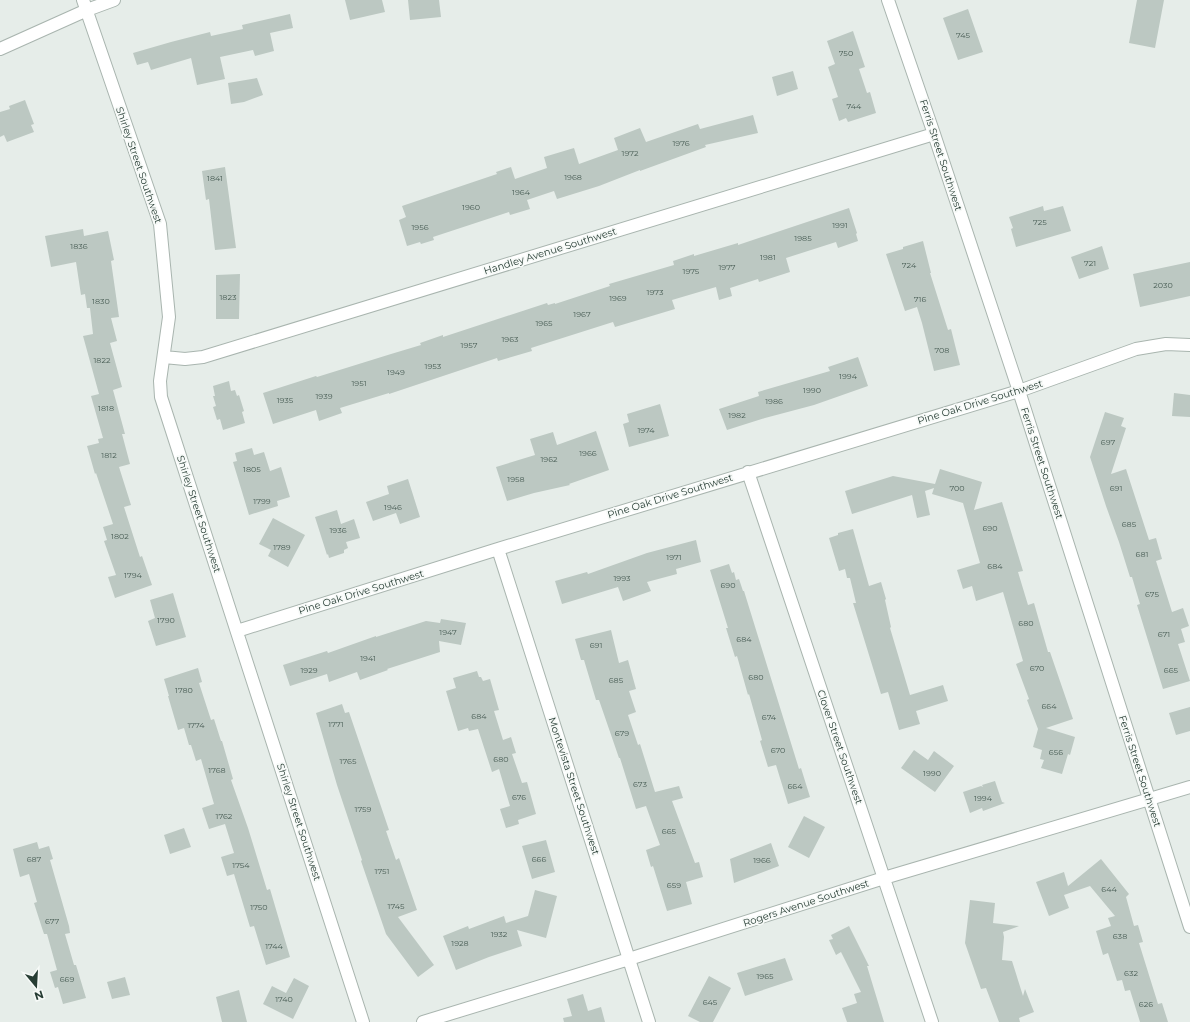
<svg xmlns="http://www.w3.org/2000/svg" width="1190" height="1022" font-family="Montserrat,sans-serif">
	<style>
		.building { fill: #bcc8c2 }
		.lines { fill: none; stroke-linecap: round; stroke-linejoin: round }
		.minor-casing { stroke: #a9b5af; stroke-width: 14 }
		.minor { stroke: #fff; stroke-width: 12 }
		.labels { text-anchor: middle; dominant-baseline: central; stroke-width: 3.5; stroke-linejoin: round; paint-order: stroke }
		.number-label { font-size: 8px; fill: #4c6058 }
		.street-label { font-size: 10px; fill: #273d34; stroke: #f7faf8 }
	</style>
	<rect width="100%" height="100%" fill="#e6ede9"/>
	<!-- building -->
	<path class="building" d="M345,0H382L385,12L350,20Z
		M408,0H439L441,17L410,20Z
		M1137,0H1164L1155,48L1129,43Z
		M968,9L983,52L958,60L943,18Z
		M290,14L293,28L270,33L274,51L255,56L253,50L220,57L225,79L197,85L191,58L151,70L148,62L137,65L133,53L171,42L210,32L211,36L243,29L242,25Z
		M853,31L865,67L859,69L867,93L870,92L876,113L848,122L846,118L839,121L832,99L838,97L828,67L835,64L827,41Z
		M793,71L798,89L777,96L772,77Z
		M257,78L263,95L244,102L231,104L228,83Z
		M25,100L34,124L31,125L34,132L7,142L4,135L0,137V112L10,109L9,106Z
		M753,115L758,133L705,145L706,147L640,171V170L599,186L557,199L554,191L527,200L530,209L510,215L509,212L433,237L434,240L421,244L420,242L407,246L399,220L406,217L402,206L497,174L496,172L511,167L515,179L547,168L544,157L574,148L579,164L618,150L614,138L640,128L646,142L698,124L700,129Z
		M225,167L236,248L215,250L209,199L206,200L202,171Z
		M1043,206L1044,211L1063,206L1071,231L1016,247L1011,229L1013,228L1009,217Z
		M849,208L857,233L856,234L858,241L838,248L836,242L786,258L790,272L759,282L758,279L730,288L732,296L719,300L716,287L672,300L675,309L615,327L613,322L531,348L532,351L498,361L497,358L389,394V393L340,408L342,413L319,421L316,410L273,424L263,393L316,376L317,377L391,354L421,345L420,343L443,335V337L547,303L548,305L555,303V304L610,286L609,284L674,265L673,261L694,254V256L738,243V245Z
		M83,229L84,236L108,231L114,260L111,261L119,317L111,318L117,341L110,343L122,387L113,390L125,434H122L130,464L119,467L131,505L124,507L140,557L142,556L152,585L115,598L108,577L116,575L104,541L107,540L103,527L113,524L96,473L95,474L87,446L99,443L98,439L103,438L91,396L99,394L83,336L93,334L90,308H87L85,294L81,295L76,262L51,267L45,236Z
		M923,241L931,273H930L948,330L951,329L960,365L934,371L922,323L917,307L905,311L886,254L903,249V247Z
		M1102,246L1109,269L1079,279L1071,257Z
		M1190,262V296L1140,307L1133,274Z
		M240,274L239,319H216V275Z
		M858,357L868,386L814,405L765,418L727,430L719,409L759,396L758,392L830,371L828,367Z
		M229,381L231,391L235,390L237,396L239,395L244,411L242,412L245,423L223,430L220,419L217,420L213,407L216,406L213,396H215L213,386Z
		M1174,393L1190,395V417L1172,416Z
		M660,404L669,436L629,447L623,424L629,422L627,414Z
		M1105,412L1124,418L1121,426L1126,428L1111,474L1126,469L1149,540L1156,538L1162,559L1156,561L1172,612L1183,608L1189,626L1181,629L1185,642L1178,644L1190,681L1163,689L1137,605L1140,604L1132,577H1130L1119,542L1106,506L1090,457Z
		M596,431L609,470L569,484L570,485L534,493L507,501L496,467L535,455L530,439L553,432L557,445Z
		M252,448L254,455L264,452L270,471L281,467L290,497L277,501L278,506L249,515L233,462L237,461L235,453Z
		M940,469L982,482L974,510L1002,502L1023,571L1018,572L1028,605L1034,603L1048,652H1050L1073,719L1046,728L1075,737L1070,755L1068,754L1062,774L1041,768L1044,760L1040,759L1042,750L1033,747L1038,729L1027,700L1029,699L1016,664L1023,661L1003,592L976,601L972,586L963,589L957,570L980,563L963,503L932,494L934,488L925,491L930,515L917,518L912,495L852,514L845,491L893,476L935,484Z
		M408,479L420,517L400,524L396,513L373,521L366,502L389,494L387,486Z
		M337,510L341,524L354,519L360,538L346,542L348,548L344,550V553L329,558L328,554L327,555L315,517Z
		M273,518L305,535L288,567L268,556L271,550L259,544Z
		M853,529L869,586L881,582L886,599L885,600L891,627L890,628L910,695L943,685L948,701L916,711L920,724L899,730L888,692L881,694L853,603H856L850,578H847L845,569L839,571L829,538L838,535V533Z
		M696,540L701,562L676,569L677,574L647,582L651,591L623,601L618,587L562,604L555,581L587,572L588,574L647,553Z
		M729,564L732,573L734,572L736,580L739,579L743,591H744L799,769L801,768L810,797L788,804L776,765L768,767L760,741L762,740L749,694L748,695L737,656L735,657L726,628H728L710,570Z
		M173,593L186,637L156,646L148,621L155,618L150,600Z
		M441,619L466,623L461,645L439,641L440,652L387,669L388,670L360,680L357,672L329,682L327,674L290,686L283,665L327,651L328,653L376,636V637L426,621L440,623Z
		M611,630L619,663L628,660L636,689L629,691L636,712L628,715L638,745L640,744L655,792L679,786L683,798L672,801L695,863L699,862L703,877L686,882L692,904L667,911L653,866L651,867L646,850L660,845L646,806L636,809L620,758H619L599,700H596L584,660H581L575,639Z
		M198,668L202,682L199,683L211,720L214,719L221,741H222L233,779L231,780L248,828L267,890L270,889L290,957L266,965L254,926L250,927L234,874L227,876L221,857L234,853L225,824L209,829L202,808L214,804L201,759L196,761L191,745H189L184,728L178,730L168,696H169L164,679Z
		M477,671L479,677H481L483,681L490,679L499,710L494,711L503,740L511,737L516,753L512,754L522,783L527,782L536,814L518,820L519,824L506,828L500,809L510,806L499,769L492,772L478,729L469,731L468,728L458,731L446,691L456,688L453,678Z
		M342,704L345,713L349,712L389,830L386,831L396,860L399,858L417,910L398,917L434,965L418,977L386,934L361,861L362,860L337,785L316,713Z
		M1190,707V731L1176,735L1169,713Z
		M914,750L928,760L934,751L954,766L935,792L901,768Z
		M995,781L1002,802L1005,803L983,811L982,808L970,813L963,792L981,786L983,787L982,785Z
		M804,816L825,827L809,858L788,847Z
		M184,828L191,847L170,854L164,835Z
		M546,840L555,872L532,879L522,846Z
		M37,842L39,849L49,846L53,859L50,860L69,926L70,933L65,934L74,965H76L86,998L63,1004L58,987L55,988L50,972L57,970L47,934H44L41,925L34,903L37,902L29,874L20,877L13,849Z
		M771,843L779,866L734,883L730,859Z
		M1101,859L1129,894L1126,897L1134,926L1138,925L1143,942L1139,943L1158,1004L1162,1003L1168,1022H1140L1130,990L1125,991L1122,980L1117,981L1108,953L1103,955L1096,931L1111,926L1108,918L1115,916L1090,886L1064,895L1069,908L1049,916L1036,882L1064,872L1068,886Z
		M535,890L557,896L546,938L517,930L522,946L489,957L456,970L443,936L468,926L469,929L504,916L506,923L528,916Z
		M970,900L995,903L993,923L1019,926L1003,932L1004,937L1002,960L1012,961L1023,996L1025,989L1034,1012L1019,1018L1020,1022H999L986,988L981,989L965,943Z
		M849,926L869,966H867L884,1022H847L842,1008L857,1003L854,994L861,992L841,952L836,955L829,940L833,939L831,935Z
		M785,958L793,980L745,996L737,973Z
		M709,976L731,988L713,1022H700L688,1016Z
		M125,977L130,995L112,999L107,982Z
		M294,978L309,986L293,1019L263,1004L272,986L286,993Z
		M239,990L247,1022H222L216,997Z
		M583,994L588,1011L601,1007L605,1022H564L563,1018L572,1016L567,999Z"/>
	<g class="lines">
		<defs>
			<path id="minor" d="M83,0L160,224L169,317L160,381L161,397L363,1022
				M888,0L934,134L1019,391L1190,927
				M0,49L87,10L114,0
				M164,357L185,359L203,357L934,134
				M748,472L932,1022
				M498,549L649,1022
				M237,631L498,549L1019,391L1136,349L1166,344L1190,345
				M423,1022L629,959L884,878L1190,787"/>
		</defs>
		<!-- minor casing -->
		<use href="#minor" class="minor-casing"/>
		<!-- minor -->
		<use href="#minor" class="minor"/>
	</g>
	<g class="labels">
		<!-- number labels -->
		<g class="number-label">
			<text x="963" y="35">745</text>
			<text x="846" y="53">750</text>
			<text x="854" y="106">744</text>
			<text x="681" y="143">1976</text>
			<text x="630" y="153">1972</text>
			<text x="573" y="177">1968</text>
			<text x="215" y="178">1841</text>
			<text x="521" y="192">1964</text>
			<text x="471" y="207">1960</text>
			<text x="1040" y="222">725</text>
			<text x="840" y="225">1991</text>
			<text x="420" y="227">1956</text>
			<text x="803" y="238">1985</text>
			<text x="79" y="246">1836</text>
			<text x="768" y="257">1981</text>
			<text x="1090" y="263">721</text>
			<text x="909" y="265">724</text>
			<text x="727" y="267">1977</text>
			<text x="691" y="271">1975</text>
			<text x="1163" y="285">2030</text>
			<text x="655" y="292">1973</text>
			<text x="228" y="297">1823</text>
			<text x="618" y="298">1969</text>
			<text x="920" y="299">716</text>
			<text x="101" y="301">1830</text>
			<text x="582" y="314">1967</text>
			<text x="544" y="323">1965</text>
			<text x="510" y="339">1963</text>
			<text x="469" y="345">1957</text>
			<text x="942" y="350">708</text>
			<text x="102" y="360">1822</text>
			<text x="433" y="366">1953</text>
			<text x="396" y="372">1949</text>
			<text x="848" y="376">1994</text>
			<text x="359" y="383">1951</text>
			<text x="812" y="390">1990</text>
			<text x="324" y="396">1939</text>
			<text x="285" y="400">1935</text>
			<text x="774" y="401">1986</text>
			<text x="106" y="408">1818</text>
			<text x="737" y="415">1982</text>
			<text x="646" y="430">1974</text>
			<text x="1108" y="442">697</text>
			<text x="588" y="453">1966</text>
			<text x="109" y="455">1812</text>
			<text x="549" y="459">1962</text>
			<text x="252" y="469">1805</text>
			<text x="516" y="479">1958</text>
			<text x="957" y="488">700</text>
			<text x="1116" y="488">691</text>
			<text x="262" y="501">1799</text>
			<text x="393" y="507">1946</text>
			<text x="1129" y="524">685</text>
			<text x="990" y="528">690</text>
			<text x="338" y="530">1936</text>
			<text x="120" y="536">1802</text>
			<text x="282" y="547">1789</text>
			<text x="1142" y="554">681</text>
			<text x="674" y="557">1971</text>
			<text x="995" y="566">684</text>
			<text x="133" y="575">1794</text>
			<text x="622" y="578">1993</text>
			<text x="728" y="585">690</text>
			<text x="1152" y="594">675</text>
			<text x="166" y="620">1790</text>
			<text x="1026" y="623">680</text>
			<text x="448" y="632">1947</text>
			<text x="1164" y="634">671</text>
			<text x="744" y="639">684</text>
			<text x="596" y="645">691</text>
			<text x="368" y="658">1941</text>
			<text x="1037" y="668">670</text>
			<text x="309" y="670">1929</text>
			<text x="1171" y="670">665</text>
			<text x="756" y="677">680</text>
			<text x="616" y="680">685</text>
			<text x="184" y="690">1780</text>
			<text x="1049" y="706">664</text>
			<text x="479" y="716">684</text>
			<text x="769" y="717">674</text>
			<text x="336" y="724">1771</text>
			<text x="196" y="725">1774</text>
			<text x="622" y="733">679</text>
			<text x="778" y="750">670</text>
			<text x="1056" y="752">656</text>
			<text x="501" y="759">680</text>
			<text x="348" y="761">1765</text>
			<text x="217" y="770">1768</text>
			<text x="932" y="773">1990</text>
			<text x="640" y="784">673</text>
			<text x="795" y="786">664</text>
			<text x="519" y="797">676</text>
			<text x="983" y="798">1994</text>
			<text x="363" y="809">1759</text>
			<text x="224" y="816">1762</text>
			<text x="669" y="831">665</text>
			<text x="34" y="859">687</text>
			<text x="539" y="859">666</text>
			<text x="762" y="860">1966</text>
			<text x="241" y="865">1754</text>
			<text x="382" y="871">1751</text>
			<text x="674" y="885">659</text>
			<text x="1109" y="889">644</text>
			<text x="396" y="906">1745</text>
			<text x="259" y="907">1750</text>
			<text x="52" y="921">677</text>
			<text x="499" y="934">1932</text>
			<text x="1120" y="936">638</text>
			<text x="460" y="943">1928</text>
			<text x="274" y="946">1744</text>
			<text x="1131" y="973">632</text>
			<text x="765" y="976">1965</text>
			<text x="67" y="979">669</text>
			<text x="284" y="999">1740</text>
			<text x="710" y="1002">645</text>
			<text x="1146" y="1004">626</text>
		</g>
		<!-- street labels -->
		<g class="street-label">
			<text transform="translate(941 155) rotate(72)">Ferris Street Southwest</text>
			<text transform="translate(139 165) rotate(71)">Shirley Street Southwest</text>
			<text transform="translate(550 251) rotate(-17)">Handley Avenue Southwest</text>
			<text transform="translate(980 402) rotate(-17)">Pine Oak Drive Southwest</text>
			<text transform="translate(1042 463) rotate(72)">Ferris Street Southwest</text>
			<text transform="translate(670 496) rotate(-17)">Pine Oak Drive Southwest</text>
			<text transform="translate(199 514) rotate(72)">Shirley Street Southwest</text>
			<text transform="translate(361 592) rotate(-17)">Pine Oak Drive Southwest</text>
			<text transform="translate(840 747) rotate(71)">Clover Street Southwest</text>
			<text transform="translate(1140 771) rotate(72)">Ferris Street Southwest</text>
			<text transform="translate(574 786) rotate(72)">Montevista Street Southwest</text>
			<text transform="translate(299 822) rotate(72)">Shirley Street Southwest</text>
			<text transform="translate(806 903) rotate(-18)">Rogers Avenue Southwest</text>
		</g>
	</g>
	<!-- north arrow -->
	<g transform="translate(36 986) rotate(162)" stroke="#f7faf8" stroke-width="3" paint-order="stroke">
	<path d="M0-3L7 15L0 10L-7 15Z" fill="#273d34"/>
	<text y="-6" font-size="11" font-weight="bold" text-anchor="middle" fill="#273d34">N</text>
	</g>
</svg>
